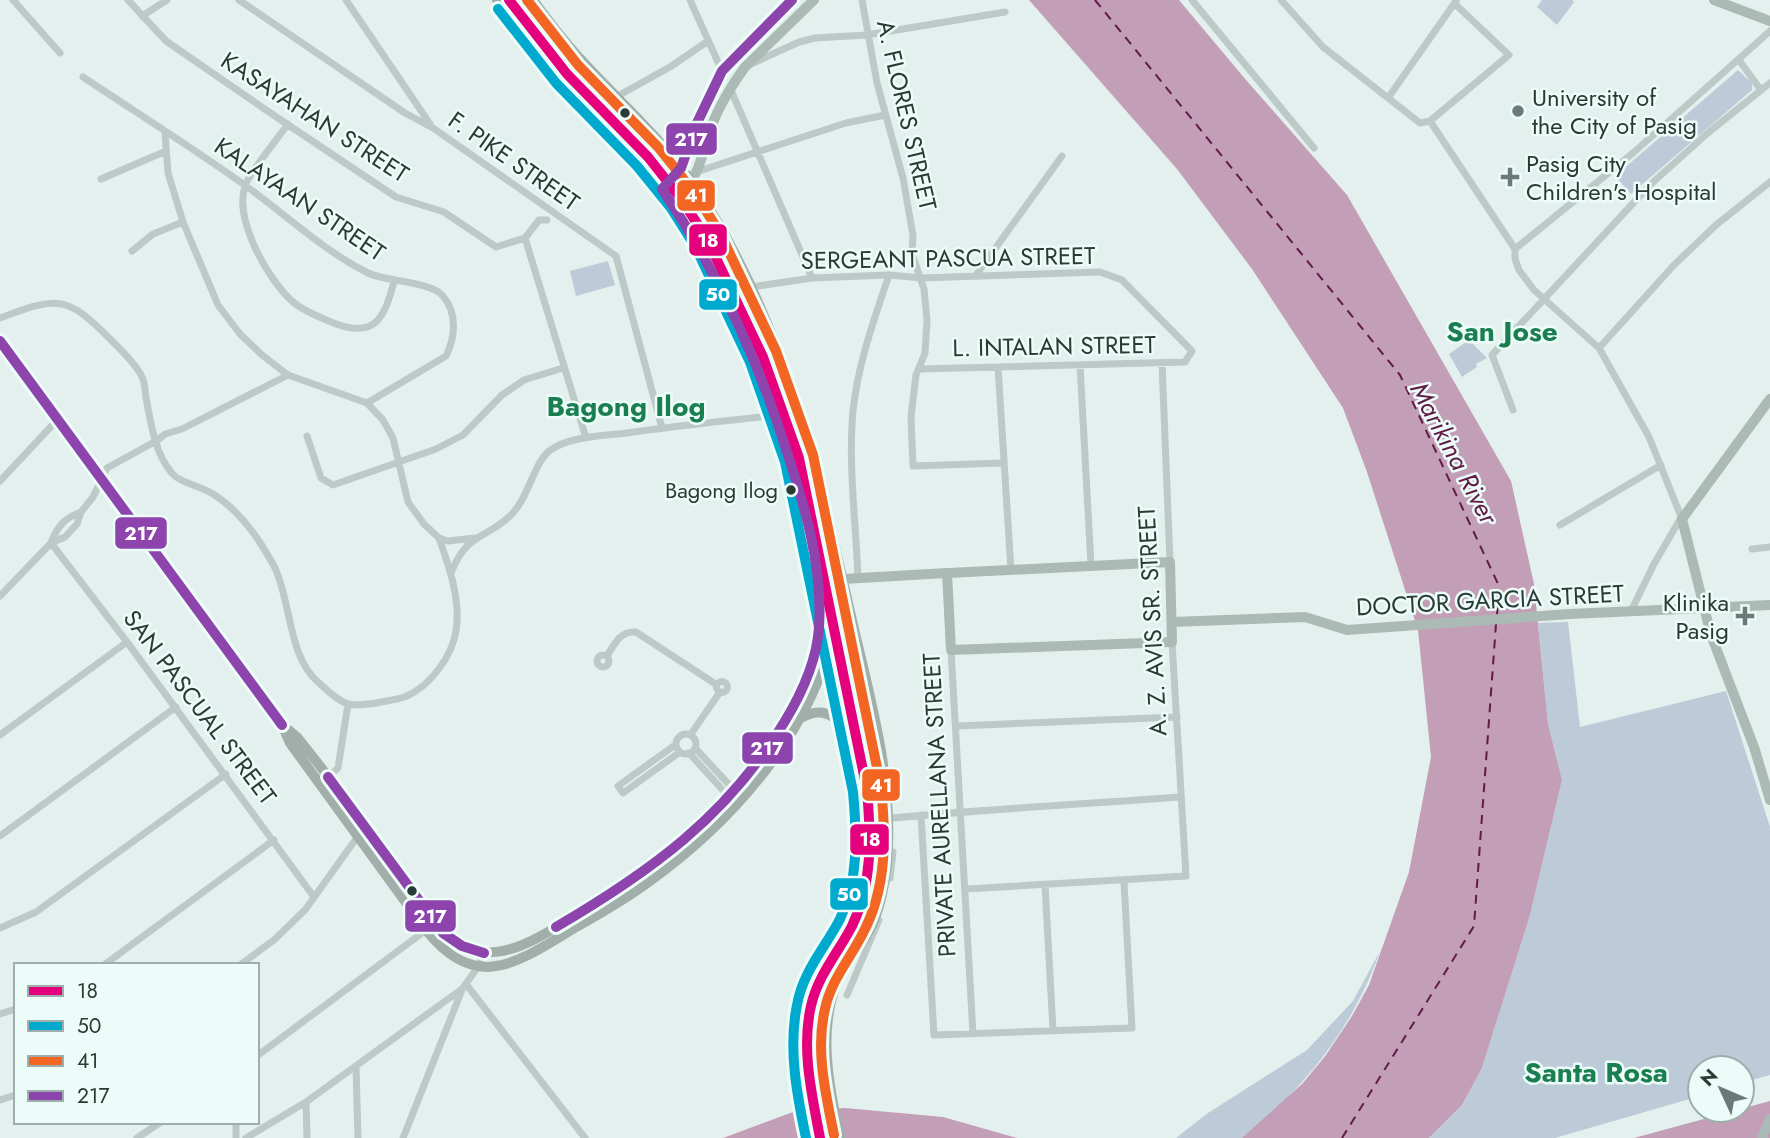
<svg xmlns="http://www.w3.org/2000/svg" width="1770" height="1138" font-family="Jost,sans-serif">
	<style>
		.green { fill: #bdcad8 }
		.water { fill: #c29eb7 }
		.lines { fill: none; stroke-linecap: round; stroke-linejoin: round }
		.ferry { stroke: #611b46; stroke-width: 2; stroke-dasharray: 9 7; stroke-linecap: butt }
		.street { stroke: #bcc9c6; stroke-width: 7 }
		.secondary { stroke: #acbab6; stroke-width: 10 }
		.primary { stroke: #a1aeaa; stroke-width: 10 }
		.primary-bridge { stroke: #a1aeaa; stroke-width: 10 }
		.bus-1-casing { stroke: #ecfcf9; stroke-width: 16 }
		.bus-2-casing { stroke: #ecfcf9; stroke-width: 16 }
		.bus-3-casing { stroke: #ecfcf9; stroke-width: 16 }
		.bus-4-casing { stroke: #ecfcf9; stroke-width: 16 }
		.bus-1 { stroke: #e5007d; stroke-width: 10 }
		.bus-2 { stroke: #00a9ce; stroke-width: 10 }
		.bus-3 { stroke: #f26522; stroke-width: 10 }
		.bus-4 { stroke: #8e44ad; stroke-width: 10 }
		.poi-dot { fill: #6b7a76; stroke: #ecfcf9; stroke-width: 2.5 }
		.bus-dot { fill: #2a3b35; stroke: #ecfcf9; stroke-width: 2.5 }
		.labels { text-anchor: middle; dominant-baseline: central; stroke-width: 5; stroke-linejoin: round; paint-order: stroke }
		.bus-label { font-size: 22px; fill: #2a3b35; stroke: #ecfcf9; text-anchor: end }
		.poi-label { font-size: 24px; fill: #2a3b35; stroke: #ecfcf9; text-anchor: start }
		.street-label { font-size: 24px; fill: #2a3b35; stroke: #ecfcf9 }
		.water-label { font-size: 26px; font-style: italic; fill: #611b46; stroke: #ecfcf9 }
		.quarter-label { font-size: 28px; font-weight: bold; fill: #1a7e51; stroke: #ecfcf9 }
		.line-badge { stroke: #ecfcf9; stroke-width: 2.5 }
		.badge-label { font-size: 19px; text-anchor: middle; font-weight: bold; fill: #fff }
	</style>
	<rect width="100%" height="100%" fill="#e4f0ee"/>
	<!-- green -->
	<path class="green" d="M1542,0H1572L1574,2L1557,25L1537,7Z
		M1738,70L1752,83V90L1631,194L1615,176Z
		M608,261L615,285L576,296L570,271Z
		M1469,340L1487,358L1476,364L1477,367L1462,377L1449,354Z
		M1568,622L1580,727L1726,691L1770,827V1075L1742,1083V1068H1700V1096L1555,1138H1429L1462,1105L1482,1068L1530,915L1562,780L1548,724L1538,623Z
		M1380,951C1353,1028 1305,1088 1242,1138H1176L1208,1113L1307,1050L1353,1001Z"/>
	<!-- water -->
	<path class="water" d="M1029,0H1179L1246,80L1347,195L1511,481L1534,584L1548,724L1562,780L1530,915L1482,1068L1462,1105L1429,1138H1242L1303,1083L1326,1055L1352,1016L1369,985L1409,872L1431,757L1418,630L1367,472L1343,408L1252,269L1177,169Z
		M1770,1101V1138H1634Z
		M845,1108L943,1117L1017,1138H723L793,1112Z"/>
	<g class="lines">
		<!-- ferry -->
		<path class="ferry" d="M1095,0L1400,375L1499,586L1497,615
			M1342,1138L1474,926L1496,624"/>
		<!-- street -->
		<path class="street" d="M13,0L60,53
			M128,0L166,41L266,110L396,197L444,212L496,247L525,238L539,220H547
			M239,0L405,113L433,128L616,256L662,428
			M346,0L430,124
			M690,0L722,71
			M862,0L877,83L903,178L913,235L912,254L924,289L927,320L925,353L916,375L911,417L913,466L1003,463
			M1192,0L1314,148
			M1281,0L1323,47L1420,123L1430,121L1509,55L1455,4
			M142,16L167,0
			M1739,60L1760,89
			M751,64L799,42L815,38L867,35L1005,12
			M83,77C137,113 193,148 246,186C286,215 324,251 368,273C387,282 430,281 443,296C458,314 455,338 446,356L367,403
			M730,88L812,278
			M616,97L670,67L708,41
			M1388,98L1456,1
			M1430,121L1515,249
			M288,124C278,138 249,173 245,186C234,220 268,280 293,302C305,312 322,318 336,324C350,329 366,332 377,321C387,310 390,295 394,282
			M165,133L168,173L183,222L218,305L240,334L262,355L288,375L367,403L383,420L393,438L408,502L424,524L439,538L448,541L475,538
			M696,172L846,123L885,115
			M101,179L166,151
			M525,238L586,438
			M1515,249L1633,153L1770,31
			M1515,249V259L1519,270L1534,290L1599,348L1649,437L1682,519
			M132,251L153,234L183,222
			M976,275L1062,156
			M751,287L812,278L889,275L922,278L1100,272L1122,280L1192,351L1185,362L919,369
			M0,318C58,296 67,295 111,340C121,350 136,364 142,377C145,382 145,391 146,398C151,423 154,451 171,472C179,483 201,486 213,494C239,510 260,540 274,566C292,602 287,656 319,683C327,690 339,702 349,704C357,706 368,704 376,703C386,701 397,700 407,696C431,685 452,656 456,631C461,599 449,567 439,538
			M1599,348L1674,265L1716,225L1770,182
			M1162,363L1170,562
			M1080,365L1091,565
			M998,367L1011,570
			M1513,410L1492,355L1651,184L1709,132L1770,83
			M307,436L321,478L333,485L436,449L463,435L502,395L524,380L563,368
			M0,481L58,419
			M1560,525L1661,465
			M51,543L127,642L314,897
			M51,543C57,527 64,518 81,512
			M1752,549L1770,547
			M451,573C467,532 485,540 511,515C529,497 533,465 549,451C569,436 603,436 627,433C676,426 726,421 776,415
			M858,578C856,523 848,466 853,411C858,363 874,320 889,275
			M0,596L51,543L65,537L77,524L81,512L93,497L107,468L158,440L165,434L182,429L288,375
			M1633,607L1654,564L1679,521
			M951,650L973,1034
			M597 661a6 6 0 1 1 12 0a6 6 0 1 1-12 0Z
			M607,656C615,643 620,631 636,632L717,685
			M716.5 687a5.5 5.5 0 1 1 11 0a5.5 5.5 0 1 1-11 0Z
			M956,726L1177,717
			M676 744a10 10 0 1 1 20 0a10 10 0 1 1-20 0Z
			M691,734L720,692
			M0,735L127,642
			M675,745L618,786L623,793L680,752
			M695,748L735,791
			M689,753L730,798
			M328,777L338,768L348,704
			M921,815L934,1035L1132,1028L1124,882
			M893,818C989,809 1085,804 1181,797
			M0,836L176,707
			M890,878L893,852
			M1045,885L1053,1030
			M966,889L1186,876L1172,642
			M0,928L36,912L226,774
			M104,965L274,840
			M240,965L274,940L305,910L358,836
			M466,984L585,1138
			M847,995L879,920
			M0,1014L16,1009
			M257,1056L426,930
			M356,1066L358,1138
			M0,1100L16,1095
			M306,1102L307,1138
			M236,1122V1138
			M137,1138L161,1122
			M246,1138L306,1102L462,989L478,967L484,953
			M403,1138L462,990"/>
		<!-- secondary -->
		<path class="secondary" d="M1714,0L1770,21
			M679,171L696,125L722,71L792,0
			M687,186C700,174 705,142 712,125C720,104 732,85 745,67L814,0
			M1770,399L1682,519L1711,635L1754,747L1770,800
			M838,579H843L947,573H949L1170,562L1172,642L951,650L947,573
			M1172,622L1305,617L1347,630L1570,614L1770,605
			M1762,1138L1770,1119"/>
		<!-- primary -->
		<path class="primary" d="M497,0C517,27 537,54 560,79C599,123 643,160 677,209C799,389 827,615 859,825C859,860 855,892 843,925C834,948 820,970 814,994C802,1041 811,1091 820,1138
			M533,0C549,22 566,44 584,63C622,104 665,142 696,188C785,320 819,477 854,629C872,705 894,784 887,863C885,885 879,913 869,931C862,945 850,958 841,971
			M0,341L282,725L290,743L426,930C478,996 520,960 578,926C603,912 627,898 650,881C733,821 814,730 834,627
			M838,604L843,579
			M799,719C817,708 830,711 843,726
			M285,727L297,737L320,766L443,933C489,973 530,942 574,917C608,898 642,878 672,853C739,798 818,705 819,614
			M840,1138C828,1081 815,1020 844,967"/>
		<!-- primary-bridge -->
		<path class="primary-bridge" d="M509,0L567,74L648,157L682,200L707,239L763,357L799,458L867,790L870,861L863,898L850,929
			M522,0L576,67L656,150L690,194L716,233L772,353L806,455L878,787L881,863L863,930"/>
		<defs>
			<path id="bus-1" d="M509,0L567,74L648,157L682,200L707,239L763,357L799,458L867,790C871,836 873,883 852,926C838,953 818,975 811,1006C801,1049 812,1095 820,1138"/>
			<path id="bus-2" d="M498,9L556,83L637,166L671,208L695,246L750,362L785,462L853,792C857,835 859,879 840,919C825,948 803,971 797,1005C788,1049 797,1095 806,1138"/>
			<path id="bus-3" d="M527,0L578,65L658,147L694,192L720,233L776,351L813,455L881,787C886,836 887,888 863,933C850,959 831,980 825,1009C815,1050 826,1095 834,1135"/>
			<path id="bus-4" d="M0,341L282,725
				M328,777L443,933L462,946L484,953
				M556,927C650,872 728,816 785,721C802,693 817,660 819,627C823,566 804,503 785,446C756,354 716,269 662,189L681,168L696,125L722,71L792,0"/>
		</defs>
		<!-- bus-1 casing -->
		<use href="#bus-1" class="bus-1-casing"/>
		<!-- bus-2 casing -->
		<use href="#bus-2" class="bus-2-casing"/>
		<!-- bus-3 casing -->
		<use href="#bus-3" class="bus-3-casing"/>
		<!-- bus-4 casing -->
		<use href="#bus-4" class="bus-4-casing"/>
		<!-- bus-1 -->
		<use href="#bus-1" class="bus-1"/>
		<!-- bus-2 -->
		<use href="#bus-2" class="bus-2"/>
		<!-- bus-3 -->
		<use href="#bus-3" class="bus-3"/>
		<!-- bus-4 -->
		<use href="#bus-4" class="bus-4"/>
	</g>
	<!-- markers -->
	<g class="poi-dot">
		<circle cx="1518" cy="111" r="7"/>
		<path d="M1506.5 166.5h7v7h7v7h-7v7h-7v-7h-7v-7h7z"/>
		<path d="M1741.5 605.5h7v7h7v7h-7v7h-7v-7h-7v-7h7z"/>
	</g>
	<g class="bus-dot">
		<circle cx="625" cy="113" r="6"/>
		<circle cx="791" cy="490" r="6"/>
		<circle cx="412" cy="891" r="6"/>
	</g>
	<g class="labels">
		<!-- bus labels -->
		<g class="bus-label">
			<text x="778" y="490">Bagong Ilog</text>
		</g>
		<!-- poi labels -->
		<g class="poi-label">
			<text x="1532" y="97">University of<tspan x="1532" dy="28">the City of Pasig</tspan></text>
			<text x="1526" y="163">Pasig City<tspan x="1526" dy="28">Children's Hospital</tspan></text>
			<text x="1729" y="602" text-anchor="end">Klinika<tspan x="1729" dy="28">Pasig</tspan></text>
		</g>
		<!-- street labels -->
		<g class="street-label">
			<text transform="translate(907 115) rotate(77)">A. FLORES STREET</text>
			<text transform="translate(315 117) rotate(33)">KASAYAHAN STREET</text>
			<text transform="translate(514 161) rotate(35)">F. PIKE STREET</text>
			<text transform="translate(300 199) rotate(34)">KALAYAAN STREET</text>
			<text transform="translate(948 258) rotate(-1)">SERGEANT PASCUA STREET</text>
			<text transform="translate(1054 346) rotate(-1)">L. INTALAN STREET</text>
			<text transform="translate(1490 600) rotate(-3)">DOCTOR GARCIA STREET</text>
			<text transform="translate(1152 621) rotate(-93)">A. Z. AVIS SR. STREET</text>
			<text transform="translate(200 707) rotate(53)">SAN PASCUAL STREET</text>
			<text transform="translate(939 805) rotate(-93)">PRIVATE AURELLANA STREET</text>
		</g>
		<!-- water labels -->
		<g class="water-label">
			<text transform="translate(1454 453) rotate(62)">Marikina River</text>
		</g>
		<!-- quarter labels -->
		<g class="quarter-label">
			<text x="1502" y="331">San Jose</text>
			<text x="626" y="406">Bagong Ilog</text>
			<text x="1596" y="1072">Santa Rosa</text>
		</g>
	</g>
	<g class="line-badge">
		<rect x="665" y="122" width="53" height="34" rx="7" fill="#8e44ad"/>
		<rect x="676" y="179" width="40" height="33" rx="7" fill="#f26522"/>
		<rect x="688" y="223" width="40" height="34" rx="7" fill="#e5007d"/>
		<rect x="698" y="278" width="40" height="33" rx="7" fill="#00a9ce"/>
		<rect x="114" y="516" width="54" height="34" rx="7" fill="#8e44ad"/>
		<rect x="741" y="731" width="53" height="34" rx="7" fill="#8e44ad"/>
		<rect x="861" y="768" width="40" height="34" rx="7" fill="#f26522"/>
		<rect x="849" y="823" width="41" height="33" rx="7" fill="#e5007d"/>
		<rect x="829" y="877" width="40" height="34" rx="7" fill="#00a9ce"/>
		<rect x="404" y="899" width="53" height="34" rx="7" fill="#8e44ad"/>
	</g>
	<g class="badge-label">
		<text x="691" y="146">217</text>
		<text x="696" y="202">41</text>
		<text x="708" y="247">18</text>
		<text x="718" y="301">50</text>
		<text x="141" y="540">217</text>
		<text x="767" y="755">217</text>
		<text x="881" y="792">41</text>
		<text x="870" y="846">18</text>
		<text x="849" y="901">50</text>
		<text x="430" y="923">217</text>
	</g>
	<!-- legend -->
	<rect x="14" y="963" width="245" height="161" fill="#ecfcf9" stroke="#9eafab" stroke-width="2"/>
	<rect x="28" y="986" width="35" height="10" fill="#e5007d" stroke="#9eafab" stroke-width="2"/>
	<text x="77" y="998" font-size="21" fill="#2a3b35">18</text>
	<rect x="28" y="1021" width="35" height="10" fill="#00a9ce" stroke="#9eafab" stroke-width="2"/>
	<text x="77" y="1033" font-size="21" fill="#2a3b35">50</text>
	<rect x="28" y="1056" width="35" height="10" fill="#f26522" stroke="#9eafab" stroke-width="2"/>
	<text x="77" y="1068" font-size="21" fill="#2a3b35">41</text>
	<rect x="28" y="1091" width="35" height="10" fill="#8e44ad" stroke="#9eafab" stroke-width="2"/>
	<text x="77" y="1103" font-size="21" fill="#2a3b35">217</text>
	<!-- north arrow -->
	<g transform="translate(1721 1089) rotate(314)"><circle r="33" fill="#ecfcf9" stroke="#9eafab" stroke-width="2"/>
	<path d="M0-5L12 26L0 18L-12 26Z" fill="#6b7a76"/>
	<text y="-10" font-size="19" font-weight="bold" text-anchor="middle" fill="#2a3b35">N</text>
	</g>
</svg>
